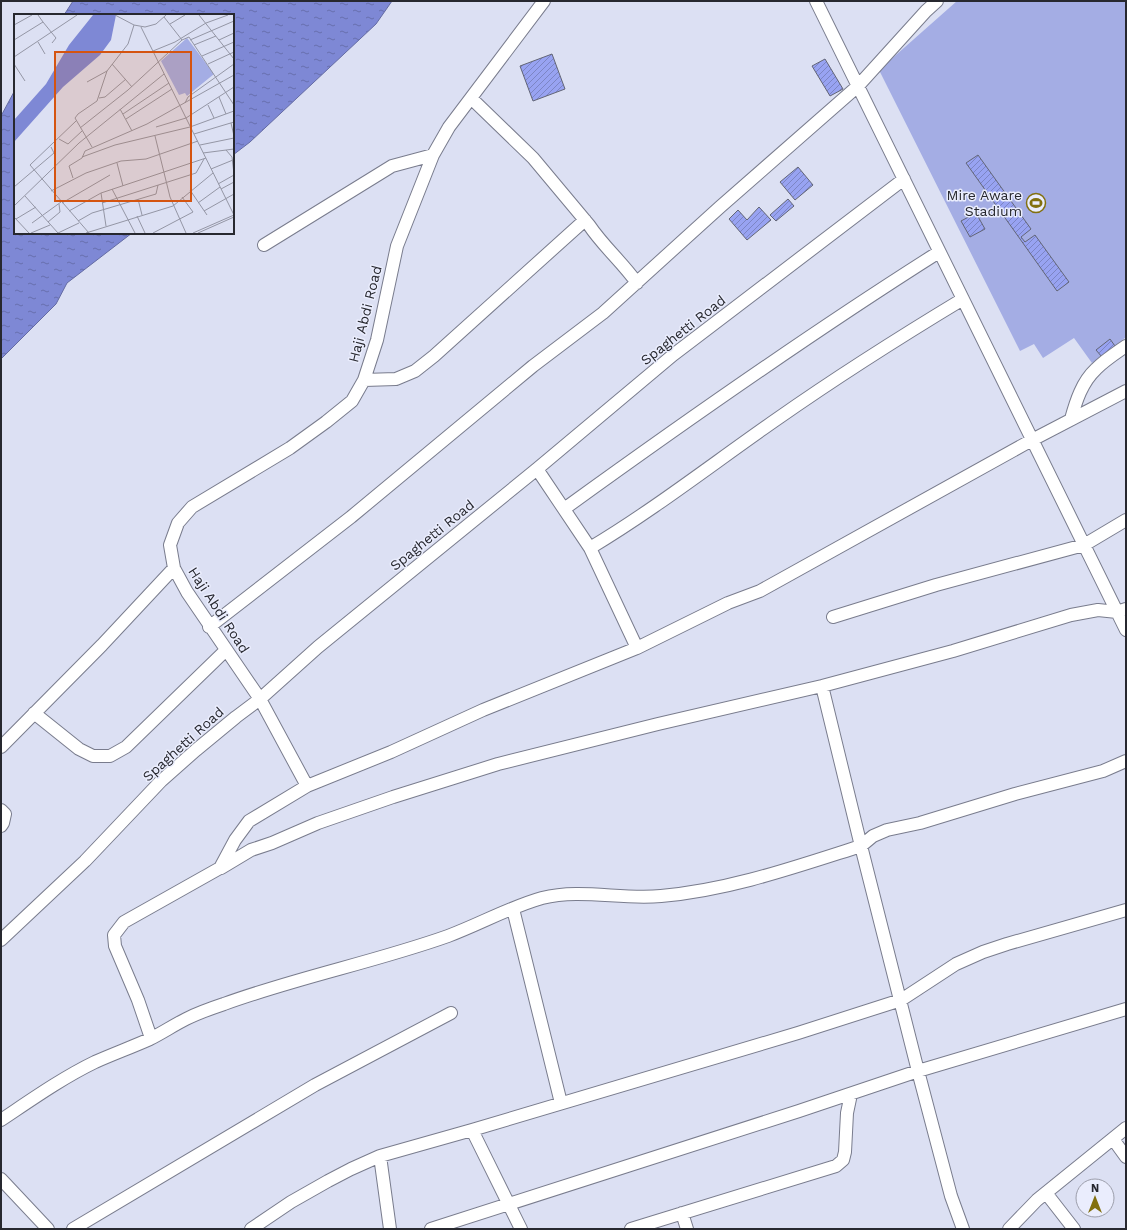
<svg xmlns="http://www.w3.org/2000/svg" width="1127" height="1230" font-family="'Work Sans',sans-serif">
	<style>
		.garden { fill: #a4ade4 }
		.water { fill: url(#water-ripples); stroke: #646ba3 }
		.building { fill: url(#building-hatch); stroke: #626576 }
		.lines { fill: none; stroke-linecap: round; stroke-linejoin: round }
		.street-casing { stroke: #797c8d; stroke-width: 14 }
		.street { stroke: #fff; stroke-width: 12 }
		.labels { text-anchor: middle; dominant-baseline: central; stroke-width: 3; stroke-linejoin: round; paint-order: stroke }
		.poi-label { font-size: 14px; fill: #27282f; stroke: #eaedfd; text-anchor: end }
		.street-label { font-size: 14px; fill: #27282f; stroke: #eaedfd }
		.inset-road { fill: none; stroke: #9496a5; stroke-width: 1 }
		.view { fill: #d55410; fill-opacity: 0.15; stroke: #d55410; stroke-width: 2 }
		.inset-edge { fill: none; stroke: #27282f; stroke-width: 2 }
	</style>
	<defs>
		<pattern id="water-ripples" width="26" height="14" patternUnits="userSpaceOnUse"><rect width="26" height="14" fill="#7e88d5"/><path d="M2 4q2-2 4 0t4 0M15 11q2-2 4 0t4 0" fill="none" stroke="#676fad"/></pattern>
		<pattern id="building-hatch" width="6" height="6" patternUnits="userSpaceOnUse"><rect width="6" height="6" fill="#98a3f2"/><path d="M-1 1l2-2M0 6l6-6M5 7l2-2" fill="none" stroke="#7c85c4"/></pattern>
	</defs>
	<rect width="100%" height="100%" fill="#dce0f3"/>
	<!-- garden -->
	<path class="garden" d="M957,1H1126V337L1102,357L1092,363L1074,338L1043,358L1034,344L1020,351L879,70Z"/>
	<!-- water -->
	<path class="water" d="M73,1H392L376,24L250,142L233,155V15H64Z
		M15,90V233H132L67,283L56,304L1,359V116Z"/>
	<!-- building -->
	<path class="building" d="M552,54L565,89L533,101L520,66Z
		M825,59L843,89L830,96L812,66Z
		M978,155L1031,229L1021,237L1025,242L1035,235L1069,282L1057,291L966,163Z
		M798,167L813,185L795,200L780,182Z
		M788,199L794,206L776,221L770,215Z
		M759,207L771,220L747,240L729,219L738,210L747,220Z
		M976,213L985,229L970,237L961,221Z
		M1110,339L1115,346L1102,357L1096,350Z"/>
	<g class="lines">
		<defs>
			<path id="street" d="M816,1L1126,630
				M471,98L533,158L589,225C603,246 622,262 637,283
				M264,245L392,166L433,155
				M364,380L396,379L415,371L434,356L585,220
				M1071,419C1076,401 1082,382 1096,369C1105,360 1116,353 1126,346
				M537,469L590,548L637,648
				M564,509C687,420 811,333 939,252
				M590,548C655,509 715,462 777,419C837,377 900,337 963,299
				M833,617L936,585L1084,545L1126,520
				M209,627L351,517L533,366L603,313L720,207L858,86L926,11L937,1
				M822,686L861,846L918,1071L951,1196L963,1229
				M34,713L79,749L93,756H110L126,747L226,650
				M1,747L102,645L174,568
				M307,786L260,699L187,592L174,568L170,545L178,523L192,507L290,448L326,422L352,401L364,380L377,340L397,246L433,155L449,127L544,1
				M1,810L5,814L3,823L1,826
				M221,868L251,850L272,843L318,823L393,797L498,764L658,724L822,686L953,651L1071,615L1098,610L1117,612L1126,609
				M513,909L561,1103
				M1,940L85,861L161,781L196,750L236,717L260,699L318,647L537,469L673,355L904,179
				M151,1038L138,1000L115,946L114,935L124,922L220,868L235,840L249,821L307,786L391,752L483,710L637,648L728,603L760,591L1032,440L1126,391
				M1,1120C31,1100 62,1078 95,1062C113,1054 132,1047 150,1039C162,1033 174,1025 186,1019C198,1013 212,1008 224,1004C298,977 375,962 448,936C480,924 510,907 542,898C581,888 621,900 661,896C730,890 795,867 861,846L873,836L887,830L920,823L1015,794L1103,771L1126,761
				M472,1130L521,1229
				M1113,1139L1126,1157
				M380,1156L390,1229
				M1,1179L48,1229
				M1046,1193L1074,1229
				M682,1213L687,1229
				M73,1229L315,1085L451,1013
				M251,1229L291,1202L328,1181L351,1169L380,1156L472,1130L798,1033L901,1000L956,964L983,952L1007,944L1126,910
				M431,1229L799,1111L918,1071L1126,1009
				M631,1229L836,1166L843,1160L845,1152L847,1113L851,1094
				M1009,1229L1037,1200L1126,1128"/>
		</defs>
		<!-- street casing -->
		<use href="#street" class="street-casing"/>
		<!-- street -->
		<use href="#street" class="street"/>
	</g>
	<!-- icons -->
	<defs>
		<symbol id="stadium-ring" viewBox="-11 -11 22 22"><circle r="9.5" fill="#eaedfd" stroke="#82700f" stroke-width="1.5"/><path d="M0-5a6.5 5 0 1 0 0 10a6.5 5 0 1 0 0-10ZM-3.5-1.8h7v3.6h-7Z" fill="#82700f"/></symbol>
	</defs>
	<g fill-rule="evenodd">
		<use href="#stadium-ring" x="1025" y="192" width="22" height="22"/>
	</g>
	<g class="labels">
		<!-- poi labels -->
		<g class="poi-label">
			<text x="1022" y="195">Mire Aware<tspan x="1022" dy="16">Stadium</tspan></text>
		</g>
		<!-- street labels -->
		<g class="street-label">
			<text transform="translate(365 314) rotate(-76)">Haji Abdi Road</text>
			<text transform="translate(683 330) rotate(-38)">Spaghetti Road</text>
			<text transform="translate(432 535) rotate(-39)">Spaghetti Road</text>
			<text transform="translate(219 610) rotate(57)">Haji Abdi Road</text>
			<text transform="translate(183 744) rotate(-42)">Spaghetti Road</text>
		</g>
	</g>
	<!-- overview -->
	<g transform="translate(14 14)">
		<rect width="220" height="220" fill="#dce0f3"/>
		<path d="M173,24L200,60L173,82L171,79L165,81L147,47Z" fill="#a4ade4"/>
		<path d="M79,1H102L97,26L86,41L49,73L0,128V106L32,70L55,31Z" fill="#7e88d5"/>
		<path class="inset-road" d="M101,1L120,11L131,13L142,10L152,1M185,1L220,45M150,3L168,26L175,23L220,91M29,8L42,24L38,29M156,10L171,1M0,11L18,1M127,13L220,201M0,26L29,8L24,1M176,26L220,7M205,26L220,19M24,28L31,40M180,31L202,22M139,37L161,28L192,9L214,1M188,42L220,28M0,43L63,1M0,50L11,67M98,50L118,73M194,50L220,38M73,68L93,57M205,83L212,100M85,84L91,83L112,65M171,89L174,83L220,50M194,91L200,104M106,95L118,117M109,100L155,69M112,105L158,75M62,107L16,151L75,219M217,109L220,122M142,113L172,104L220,73M66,114L114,76L168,26M180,120L220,108M141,122L156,183L172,219M45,125L54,130L68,117M186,131L220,124M78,133L61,104L64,100L83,87L93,57L114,30L120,11M212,136L218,143L220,160M189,139L220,135M68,143L101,131L176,113L220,97M103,149L109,172M197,155L219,146M59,164L55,152L68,144L71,137L133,110L220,61M204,170L220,161M0,173L40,139L37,133M98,175L121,219M207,175L220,168M176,176L193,201M37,177L72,159L107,147L132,145L184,127M87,179L92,212M11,182L44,219M124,185L128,201M48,189L96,161M88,189L182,159L190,145M184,189L206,173M0,192L65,129L150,60M55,197L87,179L192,144M190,197L220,180M123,202L131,219M0,203L15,219M2,205L22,193M64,207L78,199L142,180L144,171M34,208L46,198L45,190M18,209L47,188M17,219L36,211M44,219L65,209M72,219L159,192L199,159M139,219L179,198L168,183M179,219L220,201M184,219L220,203"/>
		<path class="view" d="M41,38H177V187H41Z"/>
		<rect width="220" height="220" class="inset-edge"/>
	</g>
	<!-- border -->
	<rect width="1127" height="1230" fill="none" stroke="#27282f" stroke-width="4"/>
	<!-- north arrow -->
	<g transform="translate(1095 1198)"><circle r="19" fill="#eaedfd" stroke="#9c9eab"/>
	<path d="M0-3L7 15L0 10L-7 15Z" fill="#82700f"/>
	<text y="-6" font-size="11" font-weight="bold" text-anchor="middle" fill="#27282f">N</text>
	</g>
</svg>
